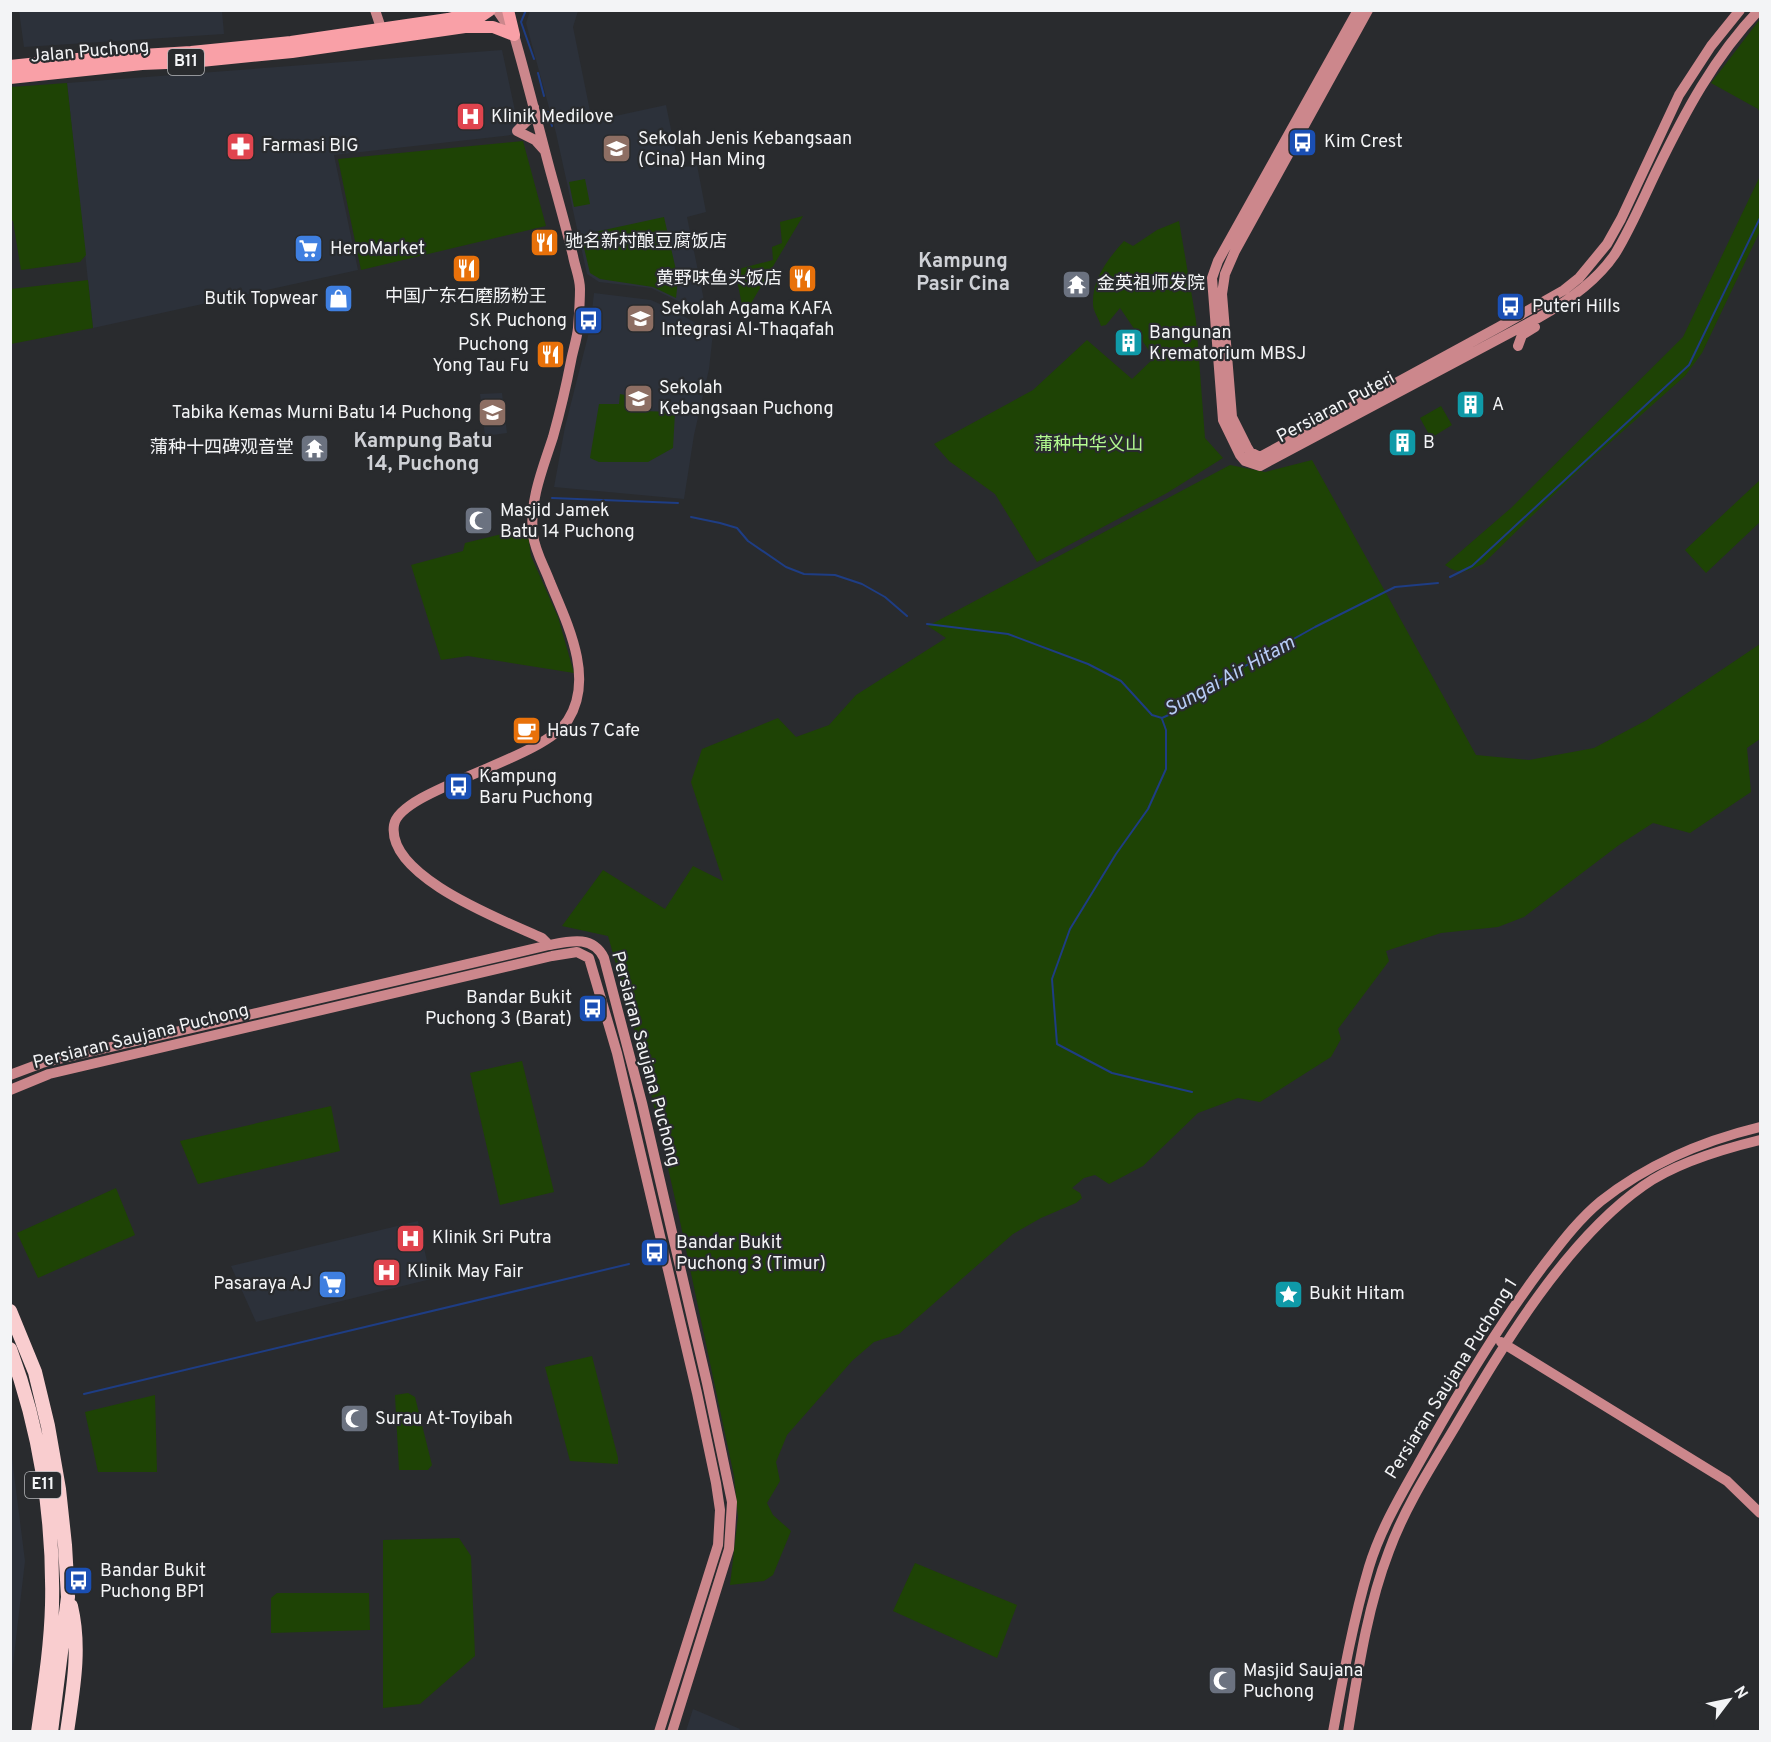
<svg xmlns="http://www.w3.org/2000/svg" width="1771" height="1742" font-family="Overpass,'Noto Sans SC',sans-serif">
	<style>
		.built { fill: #2c313a }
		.green { fill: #1e4305 }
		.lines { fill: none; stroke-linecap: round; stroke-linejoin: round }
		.stream { stroke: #1e3d84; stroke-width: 2 }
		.secondary { stroke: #cc878c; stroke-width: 10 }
		.primary { stroke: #f9a0a7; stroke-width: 12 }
		.highway { stroke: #f9cdcf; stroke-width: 14 }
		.labels { text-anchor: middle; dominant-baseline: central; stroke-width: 4.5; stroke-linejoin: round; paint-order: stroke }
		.shield { fill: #292b2e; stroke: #b6b8ba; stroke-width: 1.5 }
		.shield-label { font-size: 16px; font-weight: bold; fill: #f3f4f6 }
		.street-label { font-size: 18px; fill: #f3f4f6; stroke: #292b2e }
		.poi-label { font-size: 18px; fill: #f3f4f6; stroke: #292b2e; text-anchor: start }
		.park-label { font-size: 18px; fill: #b3fa90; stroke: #292b2e }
		.neighbourhood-label { font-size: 20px; font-weight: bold; fill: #cfd1d6; stroke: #292b2e }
		.water-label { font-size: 20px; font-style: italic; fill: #b7ccf5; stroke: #292b2e }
	</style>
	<rect width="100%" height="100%" fill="#292b2e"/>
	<!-- built -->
	<path class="built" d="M19,11H222L224,34L24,47Z
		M530,11H578L573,27L592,121L666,105L679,168L697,165L706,212L687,217L707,315L651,288L599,282L587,274L556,133L526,23Z
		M502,50L520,134L334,155L358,270L93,328L67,83Z
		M594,293L651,300L673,310L713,333L709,369L694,435L684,499L554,487L565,427L590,328Z
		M502,393L507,433L485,436L480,394Z
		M418,1221L431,1279L256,1322L231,1266Z
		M11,1450L25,1561L11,1682L10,1450Z
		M693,1709L740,1729L739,1731H686Z"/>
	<!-- green -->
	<path class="green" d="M1760,19V113L1758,109L1711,83Z
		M67,83L86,255L80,262L21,270L13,221H11V87Z
		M523,141L546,226L361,270L338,159Z
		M1760,176V231L1702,353L1685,376L1578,471L1483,564C1467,571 1460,576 1445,565L1511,508L1683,337Z
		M585,179L590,204L574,207L569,182Z
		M803,216L744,315L735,270L773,260L772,247L782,243L780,222Z
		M664,217L678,279L676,298L653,287L600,279L590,273L581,235Z
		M1179,221L1196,320L1205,438L1223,458L1167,493L1037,562L995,494L949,461L934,444L1033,390L1087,340L1132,379L1154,358L1120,308L1106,325L1101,326C1099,319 1093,311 1093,304C1092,279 1108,259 1124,241L1133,246L1157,230Z
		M88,280L93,328L11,344V289Z
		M620,394L640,398L642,411L675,412L673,448L648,462H599L590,458L599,404H619Z
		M1441,406L1452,425L1431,438L1420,418Z
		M1312,460L1476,755L1529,760L1594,748L1647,720L1760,644V739L1747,748L1751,792L1690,833L1653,823L1619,845L1524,917L1498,927L1441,933L1386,951L1389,961L1338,1029L1341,1039L1331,1057L1260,1102L1238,1098L1198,1113L1143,1166L1109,1184L1095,1175L1084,1178L1072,1188L1080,1193L1082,1198L1076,1203L1041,1218L1013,1234L899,1334L874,1342L852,1361L787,1435L776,1462L780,1481L767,1503L773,1515L791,1531L773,1575L764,1581L730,1585L738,1517L734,1476L678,1212L645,1067L608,936L562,926L603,870L665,909L693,866L723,881L691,782L702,749L778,718L796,737L829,725L856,695L946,638L928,626L1230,465L1265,472Z
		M1760,480V522L1706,573L1685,550Z
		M527,528L531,556L558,617L574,673L468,656L441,660L411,565L463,551L465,543Z
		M522,1061L554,1192L500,1205L470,1073Z
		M331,1106L340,1151L198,1184L180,1141Z
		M116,1188L135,1235L38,1278L17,1233Z
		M592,1356L618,1458V1464L570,1461L545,1367Z
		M408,1393L415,1397L432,1465L428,1470H399L395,1395Z
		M155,1395L157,1472H98L85,1412Z
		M459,1538L471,1556L475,1656L420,1704L383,1708V1540Z
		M915,1563L1017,1605L997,1658L893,1611Z
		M277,1593H369L370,1630L271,1633V1598Z"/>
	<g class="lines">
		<!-- stream -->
		<path class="stream" d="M526,10L521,22L534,59
			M538,73L544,96
			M548,112L552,126
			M552,498L678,503
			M691,517L720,523L737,528L748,541L786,567L804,574L835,575L862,584L885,597L907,616
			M1450,577L1472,566L1689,365L1760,218
			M927,624L1008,634L1088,664L1121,681L1152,715L1162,718L1175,712L1186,699L1315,627L1395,587L1438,583
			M1162,719L1166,730V769L1148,809L1116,854L1070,929L1052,979L1057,1044L1112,1073L1192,1092
			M84,1394L629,1264"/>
		<!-- secondary -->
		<path class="secondary" d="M375,10L381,28
			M497,10L514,35C527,80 538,125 550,170C558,199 566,227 573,256C575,267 580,278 580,289C580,302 579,315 578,328C577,339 573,350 571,361C566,387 560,412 553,437C543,468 529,501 533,535C535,551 544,566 550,582C567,623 595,678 568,720C543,760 400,789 394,825C386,877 505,921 542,938L549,945
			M1358,10L1218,261L1212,278L1223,420L1240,455L1245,461L1260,466L1538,318C1567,302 1596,282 1615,254C1631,228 1643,199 1656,172C1684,114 1714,57 1759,10
			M1368,10L1235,251L1225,274L1222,294L1232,417L1247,447L1250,452L1260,457L1499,327L1564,290L1579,278L1607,244L1621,219L1679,95L1711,46L1740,10
			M534,107L531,117L517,131L535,140L544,150
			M1518,346L1522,335L1535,327
			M10,1075L42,1063L549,945C570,941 593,935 604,958L642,1103L707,1383L732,1502L729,1549L672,1732
			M10,1090L49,1074L552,956L577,952L589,958L617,1053L697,1393L716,1483L720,1510L718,1545L659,1732
			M1501,1342L1727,1481L1760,1513
			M1333,1732C1343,1677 1353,1621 1369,1567C1382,1524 1407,1485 1429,1445C1464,1383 1501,1322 1544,1265C1561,1243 1579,1219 1601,1201C1648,1164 1702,1141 1760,1127
			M1348,1732C1358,1671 1367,1608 1389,1551C1405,1507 1431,1467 1455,1427C1503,1346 1565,1241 1643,1186C1675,1163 1723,1149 1760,1140"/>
		<!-- primary -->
		<path class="primary" d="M508,10L514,35
			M466,27H493L514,35
			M10,66L77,59L191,52L291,42L448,19L468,14L473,10
			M10,78L142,64L191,62L292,52L465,27L490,10"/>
		<!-- highway -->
		<path class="highway" d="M10,1311L35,1372L48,1426L59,1489L65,1545L68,1597L51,1732
			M10,1349C40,1429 54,1519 52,1605C51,1647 44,1690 38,1732
			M67,1732C73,1690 81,1648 71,1606"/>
	</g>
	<!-- icons -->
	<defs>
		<symbol id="hospital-square" viewBox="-11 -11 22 22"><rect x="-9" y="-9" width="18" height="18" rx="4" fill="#e0444e" stroke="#292b2e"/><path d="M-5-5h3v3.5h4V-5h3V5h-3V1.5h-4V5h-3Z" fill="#fff"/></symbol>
		<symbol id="bus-square" viewBox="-11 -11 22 22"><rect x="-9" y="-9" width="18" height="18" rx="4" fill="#1a4fb4" stroke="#292b2e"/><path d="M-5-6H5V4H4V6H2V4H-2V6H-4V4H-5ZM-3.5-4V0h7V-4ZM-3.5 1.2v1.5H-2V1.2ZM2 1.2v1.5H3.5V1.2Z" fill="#fff"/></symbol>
		<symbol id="pharmacy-square" viewBox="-11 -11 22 22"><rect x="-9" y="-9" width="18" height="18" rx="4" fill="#e0444e" stroke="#292b2e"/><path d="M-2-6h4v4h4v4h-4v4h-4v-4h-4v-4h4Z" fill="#fff"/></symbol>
		<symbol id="school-square" viewBox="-11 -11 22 22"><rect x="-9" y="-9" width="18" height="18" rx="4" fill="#8d6e63" stroke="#292b2e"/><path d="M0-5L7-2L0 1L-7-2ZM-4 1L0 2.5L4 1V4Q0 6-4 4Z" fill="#fff"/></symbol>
		<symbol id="restaurant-square" viewBox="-11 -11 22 22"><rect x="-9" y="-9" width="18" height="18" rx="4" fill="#e8710a" stroke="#292b2e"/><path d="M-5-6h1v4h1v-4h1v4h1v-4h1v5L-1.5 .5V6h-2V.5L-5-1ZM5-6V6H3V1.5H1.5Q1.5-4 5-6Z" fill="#fff"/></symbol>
		<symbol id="supermarket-square" viewBox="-11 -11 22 22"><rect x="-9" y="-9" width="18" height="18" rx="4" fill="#3f7fe0" stroke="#292b2e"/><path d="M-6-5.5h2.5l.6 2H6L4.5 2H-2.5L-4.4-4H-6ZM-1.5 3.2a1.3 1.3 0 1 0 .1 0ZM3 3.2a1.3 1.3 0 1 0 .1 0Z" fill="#fff"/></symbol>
		<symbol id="temple-square" viewBox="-11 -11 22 22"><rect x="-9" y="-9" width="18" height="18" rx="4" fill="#6b7280" stroke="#292b2e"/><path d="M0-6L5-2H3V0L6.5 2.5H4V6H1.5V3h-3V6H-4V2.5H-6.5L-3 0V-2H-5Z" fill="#fff"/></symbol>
		<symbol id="shop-square" viewBox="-11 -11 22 22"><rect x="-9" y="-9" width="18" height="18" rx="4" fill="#3f7fe0" stroke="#292b2e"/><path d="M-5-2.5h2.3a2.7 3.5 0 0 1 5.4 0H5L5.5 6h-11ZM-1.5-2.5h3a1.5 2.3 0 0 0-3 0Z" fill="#fff"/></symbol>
		<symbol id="building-square" viewBox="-11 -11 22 22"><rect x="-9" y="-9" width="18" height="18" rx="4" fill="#0f9aa8" stroke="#292b2e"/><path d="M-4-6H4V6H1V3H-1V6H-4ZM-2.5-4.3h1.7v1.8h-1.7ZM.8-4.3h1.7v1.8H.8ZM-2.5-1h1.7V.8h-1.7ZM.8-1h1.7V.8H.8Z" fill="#fff"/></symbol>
		<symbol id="mosque-square" viewBox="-11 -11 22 22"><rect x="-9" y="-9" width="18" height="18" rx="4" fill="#6b7280" stroke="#292b2e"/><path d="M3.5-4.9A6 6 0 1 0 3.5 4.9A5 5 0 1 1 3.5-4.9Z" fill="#fff"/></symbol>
		<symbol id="cafe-square" viewBox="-11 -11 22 22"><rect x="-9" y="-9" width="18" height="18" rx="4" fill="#e8710a" stroke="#292b2e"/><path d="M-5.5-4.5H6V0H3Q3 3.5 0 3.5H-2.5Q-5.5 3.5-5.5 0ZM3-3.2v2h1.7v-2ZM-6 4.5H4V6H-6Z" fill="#fff"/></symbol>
		<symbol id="sight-square" viewBox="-11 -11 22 22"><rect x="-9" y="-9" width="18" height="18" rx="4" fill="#0f9aa8" stroke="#292b2e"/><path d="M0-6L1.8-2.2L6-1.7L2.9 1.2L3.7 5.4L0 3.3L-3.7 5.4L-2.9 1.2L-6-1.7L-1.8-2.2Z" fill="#fff"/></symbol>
	</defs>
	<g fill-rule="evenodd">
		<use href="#hospital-square" x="454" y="100" width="33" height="33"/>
		<use href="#bus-square" x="1286" y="126" width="33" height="33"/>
		<use href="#pharmacy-square" x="224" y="130" width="33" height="33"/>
		<use href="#school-square" x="600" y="132" width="33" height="33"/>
		<use href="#restaurant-square" x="528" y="226" width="33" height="33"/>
		<use href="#supermarket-square" x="292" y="232" width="33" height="33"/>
		<use href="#restaurant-square" x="450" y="252" width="33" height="33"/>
		<use href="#restaurant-square" x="786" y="262" width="33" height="33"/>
		<use href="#temple-square" x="1060" y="268" width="33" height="33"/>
		<use href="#shop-square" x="322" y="282" width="33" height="33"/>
		<use href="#bus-square" x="1494" y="290" width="33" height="33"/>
		<use href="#school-square" x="624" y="302" width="33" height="33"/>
		<use href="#bus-square" x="572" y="304" width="33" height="33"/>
		<use href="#building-square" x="1112" y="326" width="33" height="33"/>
		<use href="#restaurant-square" x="534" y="338" width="33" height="33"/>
		<use href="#school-square" x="622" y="382" width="33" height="33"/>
		<use href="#building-square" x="1454" y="388" width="33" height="33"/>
		<use href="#school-square" x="476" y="396" width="33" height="33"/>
		<use href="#building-square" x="1386" y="426" width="33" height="33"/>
		<use href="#temple-square" x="298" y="432" width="33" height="33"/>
		<use href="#mosque-square" x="462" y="504" width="33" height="33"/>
		<use href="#cafe-square" x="510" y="714" width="33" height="33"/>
		<use href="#bus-square" x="442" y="770" width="33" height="33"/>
		<use href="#bus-square" x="576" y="992" width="33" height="33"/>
		<use href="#hospital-square" x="394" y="1222" width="33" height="33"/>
		<use href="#bus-square" x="638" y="1236" width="33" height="33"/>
		<use href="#hospital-square" x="370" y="1256" width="33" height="33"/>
		<use href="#supermarket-square" x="316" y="1268" width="33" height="33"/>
		<use href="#sight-square" x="1272" y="1278" width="33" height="33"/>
		<use href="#mosque-square" x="338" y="1402" width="33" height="33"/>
		<use href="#bus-square" x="62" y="1564" width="33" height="33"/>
		<use href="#mosque-square" x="1206" y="1664" width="33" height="33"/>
	</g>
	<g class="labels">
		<!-- shield labels -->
		<g class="shield">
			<rect x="168" y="49" width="36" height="26" rx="4.5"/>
			<rect x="25" y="1472" width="36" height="26" rx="4.5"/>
		</g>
		<g class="shield-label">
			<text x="186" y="62">B11</text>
			<text x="43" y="1485">E11</text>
		</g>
		<!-- street labels -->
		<g class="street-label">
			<text transform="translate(90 52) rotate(-5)">Jalan Puchong</text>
			<text transform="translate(1336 408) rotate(-28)">Persiaran Puteri</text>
			<text transform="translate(141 1037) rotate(-14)">Persiaran Saujana Puchong</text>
			<text transform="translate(645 1059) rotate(75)">Persiaran Saujana Puchong</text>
			<text transform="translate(1452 1379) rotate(-58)">Persiaran Saujana Puchong 1</text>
		</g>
		<!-- poi labels -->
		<g class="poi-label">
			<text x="491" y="117">Klinik Medilove</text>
			<text x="638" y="139">Sekolah Jenis Kebangsaan<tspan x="638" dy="21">(Cina) Han Ming</tspan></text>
			<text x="1324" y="142">Kim Crest</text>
			<text x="262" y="146">Farmasi BIG</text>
			<text x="565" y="242">驰名新村酿豆腐饭店</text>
			<text x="330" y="249">HeroMarket</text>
			<text x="782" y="279" text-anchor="end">黄野味鱼头饭店</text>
			<text x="1097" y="284">金英祖师发院</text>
			<text x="466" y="297" text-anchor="middle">中国广东石磨肠粉王</text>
			<text x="318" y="299" text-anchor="end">Butik Topwear</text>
			<text x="1532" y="307">Puteri Hills</text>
			<text x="661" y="309">Sekolah Agama KAFA<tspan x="661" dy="21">Integrasi Al-Thaqafah</tspan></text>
			<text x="567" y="321" text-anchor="end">SK Puchong</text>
			<text x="1149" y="333">Bangunan<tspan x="1149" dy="21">Krematorium MBSJ</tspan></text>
			<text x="529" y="345" text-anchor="end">Puchong<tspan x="529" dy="21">Yong Tau Fu</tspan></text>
			<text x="659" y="388">Sekolah<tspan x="659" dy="21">Kebangsaan Puchong</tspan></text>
			<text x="1492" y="405">A</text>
			<text x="472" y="413" text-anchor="end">Tabika Kemas Murni Batu 14 Puchong</text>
			<text x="1423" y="443">B</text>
			<text x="294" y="448" text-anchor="end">蒲种十四碑观音堂</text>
			<text x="500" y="511">Masjid Jamek<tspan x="500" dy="21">Batu 14 Puchong</tspan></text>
			<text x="547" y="731">Haus 7 Cafe</text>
			<text x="479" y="777">Kampung<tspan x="479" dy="21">Baru Puchong</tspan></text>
			<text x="572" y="998" text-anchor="end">Bandar Bukit<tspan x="572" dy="21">Puchong 3 (Barat)</tspan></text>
			<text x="432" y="1238">Klinik Sri Putra</text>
			<text x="676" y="1243">Bandar Bukit<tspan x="676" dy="21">Puchong 3 (Timur)</tspan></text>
			<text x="407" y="1272">Klinik May Fair</text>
			<text x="312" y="1284" text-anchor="end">Pasaraya AJ</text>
			<text x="1309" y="1294">Bukit Hitam</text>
			<text x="375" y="1419">Surau At-Toyibah</text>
			<text x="100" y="1571">Bandar Bukit<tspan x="100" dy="21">Puchong BP1</tspan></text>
			<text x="1243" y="1671">Masjid Saujana<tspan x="1243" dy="21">Puchong</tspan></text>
		</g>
		<!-- park labels -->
		<g class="park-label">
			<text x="1089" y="445">蒲种中华义山</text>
		</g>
		<!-- neighbourhood labels -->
		<g class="neighbourhood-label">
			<text x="963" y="262">Kampung<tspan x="963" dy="23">Pasir Cina</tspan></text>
			<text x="423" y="442">Kampung Batu<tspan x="423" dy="23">14, Puchong</tspan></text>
		</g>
		<!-- water labels -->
		<g class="water-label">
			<text transform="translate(1230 677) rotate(-29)">Sungai Air Hitam</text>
		</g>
	</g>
	<!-- border -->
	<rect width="1771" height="1742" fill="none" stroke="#f3f4f6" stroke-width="24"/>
	<!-- north arrow -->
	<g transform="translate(1729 1700) rotate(58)" stroke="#292b2e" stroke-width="4.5" paint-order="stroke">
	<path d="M0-4.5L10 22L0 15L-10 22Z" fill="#f3f4f6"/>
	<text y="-9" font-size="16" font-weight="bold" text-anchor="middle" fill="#f3f4f6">N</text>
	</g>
</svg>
